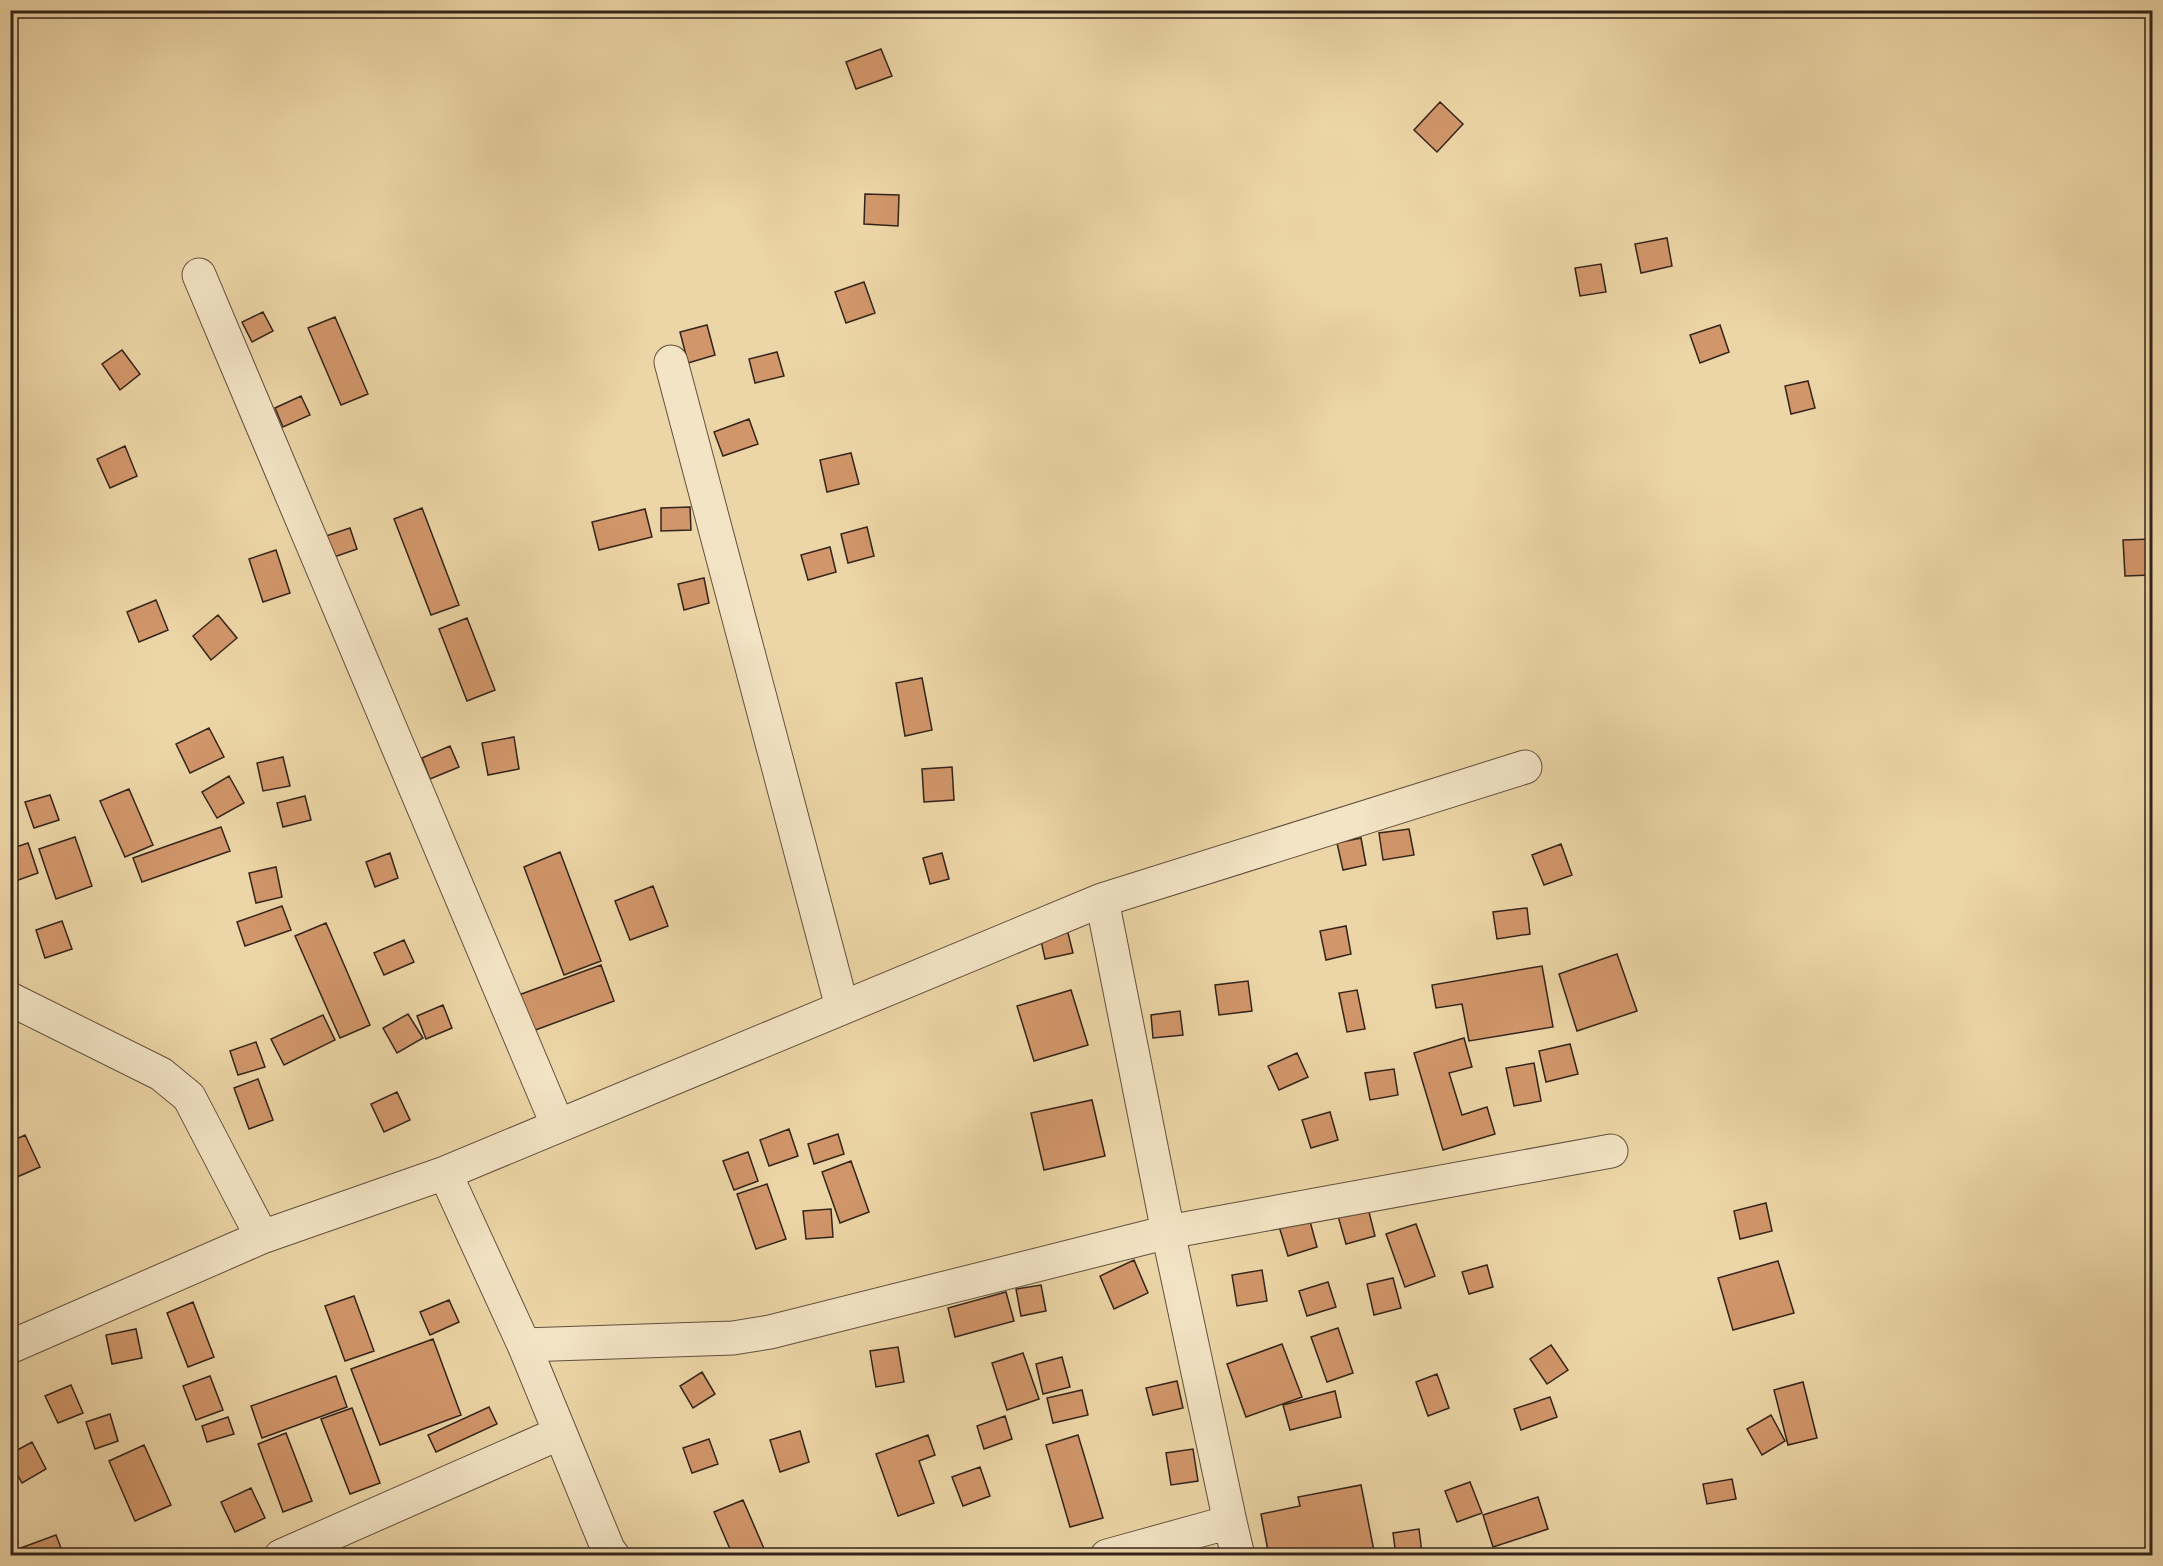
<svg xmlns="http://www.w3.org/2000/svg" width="2163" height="1566" font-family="Alegreya,serif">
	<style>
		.building { fill: #d1966a; stroke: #34241b; stroke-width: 1.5 }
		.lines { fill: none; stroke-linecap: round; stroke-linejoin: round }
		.minor-casing { stroke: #62503e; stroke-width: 35 }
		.minor { stroke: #f3e4c5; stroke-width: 33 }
	</style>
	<rect width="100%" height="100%" fill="#ecd5a6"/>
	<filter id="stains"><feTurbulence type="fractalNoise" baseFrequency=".00333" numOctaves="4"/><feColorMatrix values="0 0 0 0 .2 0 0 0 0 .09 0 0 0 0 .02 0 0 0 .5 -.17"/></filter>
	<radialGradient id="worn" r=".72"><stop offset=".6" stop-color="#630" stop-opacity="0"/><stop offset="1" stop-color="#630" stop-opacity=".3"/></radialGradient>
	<!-- building -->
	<path class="building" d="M881,49L892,76L856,89L846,62Z
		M1440,102L1463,124L1437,152L1414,130Z
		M865,194L899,195L898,226L864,224Z
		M1667,238L1672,266L1641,273L1635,244Z
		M1601,264L1606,292L1580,296L1575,268Z
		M864,282L875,313L846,323L835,292Z
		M263,312L273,331L252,342L242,322Z
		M335,317L368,394L341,405L308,328Z
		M707,325L715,355L688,363L680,332Z
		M1720,325L1729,352L1700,363L1690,335Z
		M122,350L140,374L120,390L102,364Z
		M777,352L784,376L755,383L749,359Z
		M1808,381L1815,408L1791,414L1785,386Z
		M301,396L310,415L283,427L275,408Z
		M749,419L758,444L723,456L714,432Z
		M125,446L137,476L110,488L97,459Z
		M851,453L859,484L827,492L820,460Z
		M690,507L691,530L661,531V508Z
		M422,508L459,605L431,615L394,519Z
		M645,509L652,537L599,550L592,522Z
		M867,527L874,556L848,563L841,534Z
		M350,528L357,549L334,557L326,536Z
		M2152,539V575L2125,576L2123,540Z
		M830,547L836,572L808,580L801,555Z
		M276,550L290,593L263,602L249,559Z
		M704,578L709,603L684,610L678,584Z
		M156,600L168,630L139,642L127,612Z
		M218,615L237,638L211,660L193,636Z
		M467,618L495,690L467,701L439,629Z
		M922,678L932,730L905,736L896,683Z
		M209,728L224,757L190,773L176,744Z
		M514,737L519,769L488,775L482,743Z
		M450,746L459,767L430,779L422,758Z
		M283,757L290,786L263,791L257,763Z
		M952,767L954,800L924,802L922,769Z
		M229,776L244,803L217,818L202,792Z
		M129,789L153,845L125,857L100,801Z
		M50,795L59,820L34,828L25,802Z
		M305,796L311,820L283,827L277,803Z
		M221,827L230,851L142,882L133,858Z
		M1409,829L1414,855L1383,860L1379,833Z
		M75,837L92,886L56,899L39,849Z
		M1361,838L1366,865L1343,870L1337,843Z
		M28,843L38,873L10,883V849Z
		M1561,844L1572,875L1544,885L1532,855Z
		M560,852L601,961L564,975L524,867Z
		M390,853L398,878L375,887L366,862Z
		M942,853L949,879L930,884L923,858Z
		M276,867L282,897L256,903L249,873Z
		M653,886L668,926L630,940L615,901Z
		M282,906L291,930L245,946L237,922Z
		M1527,908L1530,934L1497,939L1493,912Z
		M62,921L72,949L45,958L36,930Z
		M326,923L370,1025L340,1038L295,936Z
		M1346,926L1351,954L1326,960L1320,931Z
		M1067,929L1073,953L1045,959L1040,936Z
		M404,940L414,962L384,975L374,953Z
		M1617,954L1637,1011L1577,1031L1559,974Z
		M10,958L18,981L10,984Z
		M601,965L614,1001L530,1032L516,996Z
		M1542,966L1553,1027L1469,1041L1462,1004L1436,1008L1432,985Z
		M1248,981L1252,1011L1219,1015L1215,985Z
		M1071,990L1088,1045L1034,1061L1017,1006Z
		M1357,990L1365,1029L1347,1032L1339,993Z
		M443,1005L452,1028L426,1039L417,1016Z
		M1180,1011L1183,1035L1153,1038L1151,1015Z
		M408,1014L423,1038L397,1053L383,1028Z
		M323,1015L335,1040L284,1065L271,1039Z
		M1464,1038L1472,1067L1449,1073L1462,1115L1487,1107L1495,1134L1443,1150L1414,1053Z
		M256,1042L265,1067L238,1075L230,1051Z
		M1570,1044L1578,1074L1546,1082L1539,1051Z
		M1297,1053L1308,1077L1279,1090L1268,1066Z
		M1534,1063L1541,1101L1514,1106L1506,1068Z
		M1394,1069L1398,1095L1370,1100L1365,1073Z
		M258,1079L273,1120L249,1129L234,1088Z
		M397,1092L410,1120L384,1132L371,1104Z
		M1092,1100L1105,1156L1044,1170L1031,1113Z
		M1330,1112L1338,1140L1311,1148L1302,1120Z
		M789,1129L798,1156L769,1166L760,1140Z
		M838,1134L844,1154L814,1164L808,1144Z
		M25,1135L40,1167L10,1180V1142Z
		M748,1152L758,1181L734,1190L723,1161Z
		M851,1161L869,1212L840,1223L822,1172Z
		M767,1184L786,1239L756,1249L737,1194Z
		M1366,1200L1375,1236L1346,1244L1336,1209Z
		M1766,1203L1772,1231L1740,1239L1734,1211Z
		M831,1209L833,1237L806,1239L803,1211Z
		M1308,1214L1317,1247L1288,1256L1278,1223Z
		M1416,1224L1435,1276L1405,1287L1386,1234Z
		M1134,1260L1148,1293L1114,1309L1100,1276Z
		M1778,1261L1794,1313L1733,1330L1718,1278Z
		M1487,1265L1493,1287L1469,1294L1462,1272Z
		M1262,1270L1267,1301L1237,1306L1232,1275Z
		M1393,1278L1401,1308L1374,1315L1367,1284Z
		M1328,1282L1336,1307L1307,1316L1299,1291Z
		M1041,1285L1046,1311L1021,1316L1016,1289Z
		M1006,1292L1014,1321L955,1337L948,1308Z
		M354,1296L374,1351L345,1361L325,1306Z
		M449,1300L459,1322L430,1335L420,1312Z
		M193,1302L214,1357L188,1367L167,1313Z
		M1338,1328L1353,1373L1327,1382L1311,1337Z
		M136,1329L142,1358L112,1364L106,1335Z
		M433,1339L461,1415L380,1445L351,1369Z
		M1282,1344L1302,1397L1246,1417L1227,1364Z
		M1551,1345L1568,1370L1547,1384L1530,1359Z
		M898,1347L904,1382L876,1387L870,1351Z
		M1023,1353L1039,1399L1007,1410L992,1363Z
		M1062,1357L1070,1387L1043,1394L1036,1364Z
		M702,1372L715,1394L693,1408L680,1386Z
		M1437,1374L1449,1408L1428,1416L1416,1382Z
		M210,1376L223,1410L196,1420L183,1386Z
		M336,1376L347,1407L262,1438L251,1406Z
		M1177,1381L1183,1408L1153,1415L1146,1388Z
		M1803,1382L1817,1438L1788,1445L1774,1390Z
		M71,1385L83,1413L58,1423L45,1396Z
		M1082,1390L1088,1415L1053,1423L1047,1398Z
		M1335,1391L1341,1417L1290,1430L1283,1405Z
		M1550,1397L1557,1417L1521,1430L1514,1409Z
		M489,1407L497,1424L436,1452L428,1435Z
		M352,1408L380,1483L350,1494L321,1419Z
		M110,1414L118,1441L95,1449L86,1422Z
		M1771,1415L1785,1441L1762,1455L1747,1429Z
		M1005,1416L1012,1439L984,1449L977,1426Z
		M228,1417L234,1434L207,1442L202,1426Z
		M800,1431L809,1462L780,1472L770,1440Z
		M286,1433L312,1501L283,1512L258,1444Z
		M928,1435L935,1455L919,1461L934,1503L898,1516L876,1454Z
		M1078,1435L1103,1518L1070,1527L1046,1445Z
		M709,1439L718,1464L692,1473L683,1448Z
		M32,1442L46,1469L22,1483L10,1461V1454Z
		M144,1445L171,1505L135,1521L109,1461Z
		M1193,1449L1198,1481L1171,1485L1166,1453Z
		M980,1467L990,1496L963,1506L952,1477Z
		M1732,1479L1736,1499L1707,1504L1703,1484Z
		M1470,1482L1482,1513L1457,1522L1445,1491Z
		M1361,1485L1375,1556H1269L1261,1514L1300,1506L1298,1497Z
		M251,1488L265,1518L235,1532L221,1502Z
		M1538,1497L1548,1529L1493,1547L1483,1515Z
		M743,1500L765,1551L755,1556H733L714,1512Z
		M10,1529L18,1543L10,1547Z
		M1419,1529L1422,1553L1396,1556L1393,1533Z
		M56,1535L64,1556H20L18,1549Z
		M1204,1549L1207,1556H1186Z"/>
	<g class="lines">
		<defs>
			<path id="minor" d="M199,275L558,1126
				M671,362L842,1007
				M1102,900L1168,1232L1230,1522
				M10,999L161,1074L189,1097L262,1237L445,1173L524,1345L608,1549L613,1556
				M445,1173L1102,900L1525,767
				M524,1345L733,1338L770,1332L1168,1232L1611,1151
				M10,1347L262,1237
				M281,1556L560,1433
				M1107,1556L1230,1522L1238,1556"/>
		</defs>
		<!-- minor casing -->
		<use href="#minor" class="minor-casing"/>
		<!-- minor -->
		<use href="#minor" class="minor"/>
	</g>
	<!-- margin -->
	<rect width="2163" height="1566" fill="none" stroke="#ecd5a6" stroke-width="36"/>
	<rect x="12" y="12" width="2139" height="1542" fill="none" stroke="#34241b" stroke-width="3"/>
	<rect x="18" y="18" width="2127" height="1530" fill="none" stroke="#34241b" stroke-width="1.5"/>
	<rect width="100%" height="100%" filter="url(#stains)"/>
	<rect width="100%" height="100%" fill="url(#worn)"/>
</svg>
